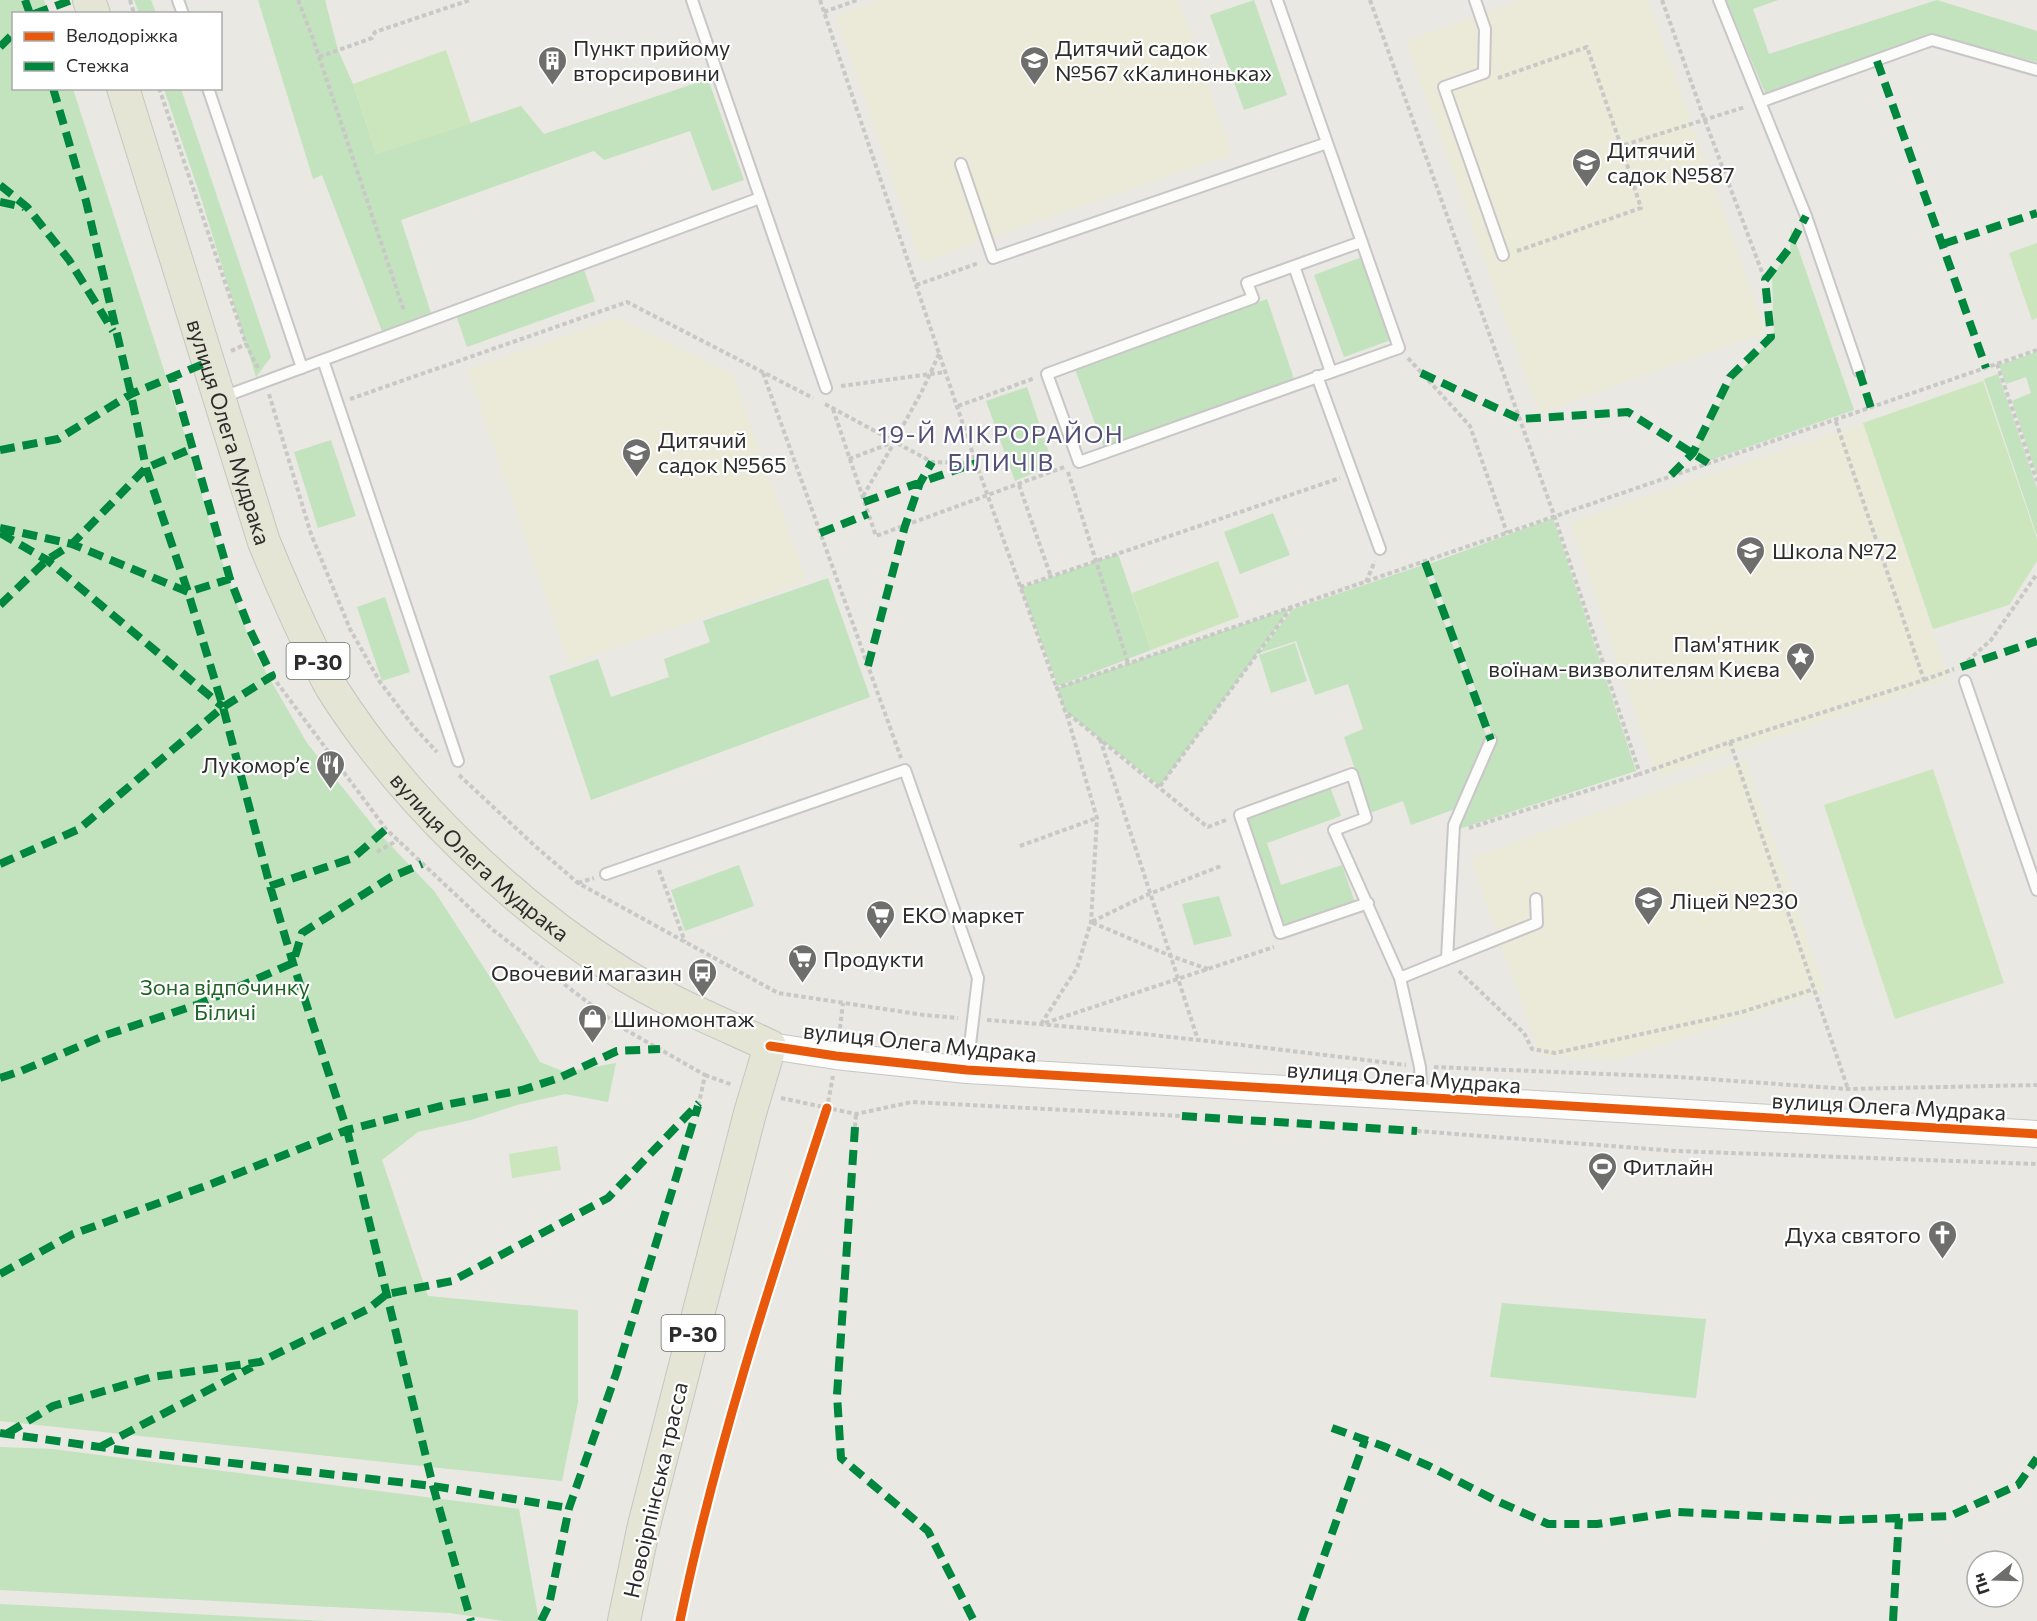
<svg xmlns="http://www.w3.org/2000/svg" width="2037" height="1621" font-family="Commissioner,sans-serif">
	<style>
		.education { fill: #ebead8 }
		.green { fill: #c3e2be }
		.pitch { fill: #cbe6bc }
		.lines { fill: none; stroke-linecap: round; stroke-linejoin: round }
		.service-casing { stroke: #c8c6c6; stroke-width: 14 }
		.tertiary-casing { stroke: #c8c6c6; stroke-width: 28 }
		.primary-casing { stroke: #c5c5c2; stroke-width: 34 }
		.path { stroke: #c8c8c7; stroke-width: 4; stroke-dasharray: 4.5 3; stroke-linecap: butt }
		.service { stroke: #fcfcfb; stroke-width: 10 }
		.tertiary { stroke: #fcfcfb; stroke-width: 26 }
		.primary { stroke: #e5e5d5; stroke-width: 32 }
		.quiet { stroke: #00873e; stroke-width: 8; stroke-dasharray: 15 8; stroke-linecap: butt }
		.cycleway-casing { stroke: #fff; stroke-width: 13 }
		.cycleway { stroke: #e8590c; stroke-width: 9 }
		.labels { text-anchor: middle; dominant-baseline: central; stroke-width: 4.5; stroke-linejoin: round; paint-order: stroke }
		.shield { fill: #fff; stroke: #6b6b6b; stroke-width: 1.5 }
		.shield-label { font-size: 21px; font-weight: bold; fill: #2c2c2c }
		.poi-label { font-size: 22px; fill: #2c2c2c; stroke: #fff; text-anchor: start }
		.street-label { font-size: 22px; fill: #2c2c2c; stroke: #fff }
		.park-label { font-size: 22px; fill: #206425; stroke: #fff }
		.neighbourhood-label { font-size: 24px; letter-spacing: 1.5px; fill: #534f79; stroke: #fff }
	</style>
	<rect width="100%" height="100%" fill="#e9e8e2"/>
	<!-- education -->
	<path class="education" d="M883,0H1179L1232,154L921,262L836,16Z
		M1521,0H1648L1766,332L1539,413L1406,41Z
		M617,318L733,374L806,581L569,664L467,370Z
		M1863,423L1949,679L1657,778L1570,522Z
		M1745,760L1826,991L1614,1060L1540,1056L1471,858Z"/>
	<!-- green -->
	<path class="green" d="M0,0H44L48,13L14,14V88L73,89L182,426L215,541L253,650L307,743L378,832L435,892L499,991L540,1062L565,1072L616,1063L608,1102L565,1094L517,1105L471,1120L418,1132L382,1160L428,1296L578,1310V1402L562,1481L0,1421Z
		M134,0H151L156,13H139Z
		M258,0H325L338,50L353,84L376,154L521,106L544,134L708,79L744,180L712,191L690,131L604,160L594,151L401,220L431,313L382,331L322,175L313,179Z
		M1254,0L1287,95L1244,110L1210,15Z
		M1726,0H1778L1753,9L1769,54L1937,0L2037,31V62L1932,35L1766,95Z
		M164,89H181L271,357L256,377L202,201Z
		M1791,228L1854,410L1708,461L1695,453L1732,379L1774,337L1772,276L1790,251Z
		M1362,257L1391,340L1344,357L1314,275Z
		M583,267L595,301L467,347L455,312Z
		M1267,299L1294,379L1104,448L1075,369Z
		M2037,352V476L2012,401L2031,393L2026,377L2006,384L1999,365Z
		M1998,374L2037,488V536L1984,379Z
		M1027,387L1053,465L1015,481L986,401Z
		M331,440L356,516L318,528L294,452Z
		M1273,513L1290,555L1240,574L1224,532Z
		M1553,518L1636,771L1456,830L1494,740L1429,564Z
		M1118,554L1151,650L1058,686L1021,588Z
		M1423,565L1488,740L1458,808L1411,825L1403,801L1370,813L1344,737L1363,729L1348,684L1315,695L1296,641L1259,653L1293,609Z
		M828,578L870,697L591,800L549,676L598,659L611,697L669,677L664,659L710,642L703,621Z
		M385,597L410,672L382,681L357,607Z
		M1291,608L1160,786L1065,711L1057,688Z
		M1295,643L1307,681L1271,693L1259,655Z
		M1330,787L1341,816L1267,843L1281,885L1342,865L1356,905L1281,930L1243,818Z
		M739,865L754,906L685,931L671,890Z
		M1219,896L1232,936L1194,945L1182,904Z
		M1502,1303L1706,1319L1696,1398L1490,1377Z
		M0,1447L53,1449L519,1509L539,1621H504L450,1613L0,1590Z
		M0,1604L326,1621H0Z"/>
	<!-- pitch -->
	<path class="pitch" d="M446,50L471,124L376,154L353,84Z
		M2037,243V318L2032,320L2009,253Z
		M1983,381L2037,539V561L2009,605L1933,629L1863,423Z
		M1218,561L1239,617L1151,650L1132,593Z
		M1933,769L2004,983L1895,1019L1824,805Z
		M557,1146L561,1170L512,1178L509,1154Z"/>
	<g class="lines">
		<defs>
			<path id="service" d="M178,0L183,14
				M692,0L826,388
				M1277,0L1399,348L1079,462L1047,374L1253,298L1247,283L1361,242
				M1475,0L1485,29L1484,73L1444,87L1503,255
				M1719,0L1806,216L1859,371
				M208,88L302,368
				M1760,102L1932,40L2037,70
				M961,164L993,258L1327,143
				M1294,266L1331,372
				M323,360L458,761
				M1317,376L1380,549
				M223,397L760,198
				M1965,681L2037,890
				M606,874L905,770L978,978L967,1070
				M1368,903L1280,933L1240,815L1352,774L1366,818L1334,830L1400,978L1420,1067L1422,1098
				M1447,959L1537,923L1536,899
				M1400,978L1447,959L1454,825L1491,740"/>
			<path id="tertiary" d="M770,1046L836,1056L967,1070L2037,1134"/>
			<g id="primary">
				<path d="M89,0L94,14"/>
				<path id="s1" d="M123,88L264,542C280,581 296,617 314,654C321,666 326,679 333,690C403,800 513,905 623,974C669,1002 721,1023 770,1046L750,1113L644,1525L624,1621"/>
			</g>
		</defs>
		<!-- service casing -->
		<use href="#service" class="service-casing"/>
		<!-- tertiary casing -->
		<use href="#tertiary" class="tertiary-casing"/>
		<!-- primary casing -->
		<use href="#primary" class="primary-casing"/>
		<!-- path -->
		<path class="path" d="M130,0L134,14
			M298,0L312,36L404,311
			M820,0L976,463L1057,689
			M1370,0L1554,515L1640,774L1730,742L1848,1089
			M1662,0L1704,118L1765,280
			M824,12L857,0
			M319,57L372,38L375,32L470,0
			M1498,78L1587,47L1621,146L1745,107
			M159,88L246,344L258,368
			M1517,251L1641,208L1621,146
			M916,285L979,263
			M231,351L246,344
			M1408,358L1470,426L1507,533
			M1997,364L2037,481
			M763,373L901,758
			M841,386L946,372
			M269,394L311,534L350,629L380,682L414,727L437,752
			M350,399L627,302L813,398
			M825,404L932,462L976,463
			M958,406L1035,378
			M833,409L876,536L1067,466
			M849,459L894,442L922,391L940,352
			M1068,472L1128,663
			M1019,485L1051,577
			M863,496L894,443
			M1366,582L1375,561
			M1020,587L1340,478
			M1962,666L1991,640L2037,574
			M272,676L386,829L493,930L619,1026L705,1075L699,1103
			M1924,680L1954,669
			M1100,739L1198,1040
			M1730,742L1924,680L1835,419
			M459,775L535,846L578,883L778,993L924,1015L958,1018
			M1160,786L1291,608
			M1226,820L1208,827L1205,825L1065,711L1057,688L2037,350
			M1469,828L1640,774
			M1020,846L1097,818
			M377,852L398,840
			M659,870L685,942
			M578,883L594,878
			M1208,969L1171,956L1091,922L1149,894L1221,866
			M1459,971L1524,1033L1532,1049L1555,1053L1742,1012L1814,989
			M987,1020C1127,1030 1267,1048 1406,1065
			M1045,1023L1274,947
			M1041,1024L1077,968L1091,922L1097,818L1066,712
			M839,1036L843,1003
			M1434,1067L1679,1077L1848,1089L2037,1085
			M705,1075L733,1085
			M781,1098L856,1114L912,1102L1182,1116
			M855,1127L856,1114
			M1417,1131L1676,1151L2037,1164
			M680,1621C716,1447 772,1277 827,1108L833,1076"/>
		<!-- service -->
		<use href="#service" class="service"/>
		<!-- tertiary -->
		<use href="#tertiary" class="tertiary"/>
		<!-- primary -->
		<use href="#primary" class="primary"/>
		<!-- quiet -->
		<path class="quiet" d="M25,0L30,14
			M34,14L72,0
			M0,47L14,33
			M1877,61L1986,368
			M53,88L86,201L131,394L146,468L188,592L223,707L270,886L293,963L347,1130L433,1486L471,1621
			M0,185L27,207L69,260L113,331
			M0,202L24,207
			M1943,244L2037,213
			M1859,371L1871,408
			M1421,373L1520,419L1628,412L1708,463
			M0,450L58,439L131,394L208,362
			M1671,475L1693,453L1730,377L1771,337L1765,280L1788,250L1806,216
			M864,502L976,463
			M0,528L72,544L188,592L230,579
			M0,533L47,560L223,707
			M820,533L868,514
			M1425,562L1491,740
			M0,605L47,560L72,544L146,468L193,448
			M868,666L905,526L920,483L932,462
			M1961,667L2037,641
			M0,864L79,829L223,707L272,676L250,630L230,579L172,376
			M270,886L353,858L386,829
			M0,1078L21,1071L106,1035L199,1004L293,963L302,933L391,877L422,864
			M1182,1116L1417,1131
			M855,1127L837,1395L841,1458L928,1531L974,1621
			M0,1274L73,1234L211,1184L347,1130L445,1105L522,1090L559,1078L617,1051L660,1049
			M1332,1428L1383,1446L1429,1466L1495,1500L1548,1524H1597L1676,1512L1841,1520L1950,1516L2018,1485L2037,1458
			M0,1433L135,1452L433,1486L569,1508
			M8,1433L53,1406L152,1377L260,1362L368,1309L387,1294L452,1281L608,1198L699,1103
			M100,1447L252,1367
			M541,1621L549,1605L569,1508L616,1374L698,1106
			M1301,1621L1365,1440
			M1893,1621L1899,1518"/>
		<defs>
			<path id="cycleway" d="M770,1046L836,1056L967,1070L2037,1134
				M680,1621C716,1447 772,1277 827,1108"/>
		</defs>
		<!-- cycleway casing -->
		<use href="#cycleway" class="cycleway-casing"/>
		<!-- cycleway -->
		<use href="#cycleway" class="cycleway"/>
	</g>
	<!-- icons -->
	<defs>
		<symbol id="building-pin" viewBox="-11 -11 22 30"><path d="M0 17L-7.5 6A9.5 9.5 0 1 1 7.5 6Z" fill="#6e6e6c" stroke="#fff"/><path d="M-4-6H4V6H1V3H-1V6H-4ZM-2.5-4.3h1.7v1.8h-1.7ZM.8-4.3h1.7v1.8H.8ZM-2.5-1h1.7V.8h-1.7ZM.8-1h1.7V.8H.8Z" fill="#fff"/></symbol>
		<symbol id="school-pin" viewBox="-11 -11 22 30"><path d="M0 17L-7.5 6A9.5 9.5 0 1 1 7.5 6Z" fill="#6e6e6c" stroke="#fff"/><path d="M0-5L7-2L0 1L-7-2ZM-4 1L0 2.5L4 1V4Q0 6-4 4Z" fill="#fff"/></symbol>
		<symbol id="sight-pin" viewBox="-11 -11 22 30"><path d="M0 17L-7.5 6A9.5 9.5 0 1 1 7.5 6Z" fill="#6e6e6c" stroke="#fff"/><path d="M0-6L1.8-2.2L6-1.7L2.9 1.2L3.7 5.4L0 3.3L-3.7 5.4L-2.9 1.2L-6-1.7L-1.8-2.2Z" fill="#fff"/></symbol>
		<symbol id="restaurant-pin" viewBox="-11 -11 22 30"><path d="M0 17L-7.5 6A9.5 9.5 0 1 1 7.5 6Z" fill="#6e6e6c" stroke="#fff"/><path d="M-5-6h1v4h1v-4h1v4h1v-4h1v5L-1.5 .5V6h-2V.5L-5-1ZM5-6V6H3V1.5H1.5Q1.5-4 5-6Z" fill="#fff"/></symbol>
		<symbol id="supermarket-pin" viewBox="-11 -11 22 30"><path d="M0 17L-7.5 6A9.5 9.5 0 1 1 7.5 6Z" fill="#6e6e6c" stroke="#fff"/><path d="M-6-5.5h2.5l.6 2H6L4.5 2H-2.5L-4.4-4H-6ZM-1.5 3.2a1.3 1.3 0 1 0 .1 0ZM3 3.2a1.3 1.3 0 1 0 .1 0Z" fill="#fff"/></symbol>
		<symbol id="bus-pin" viewBox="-11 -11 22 30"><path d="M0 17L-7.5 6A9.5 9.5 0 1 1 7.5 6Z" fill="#6e6e6c" stroke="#fff"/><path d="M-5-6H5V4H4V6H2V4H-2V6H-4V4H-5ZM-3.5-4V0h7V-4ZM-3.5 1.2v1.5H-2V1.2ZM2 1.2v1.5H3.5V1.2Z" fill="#fff"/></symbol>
		<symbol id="shop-pin" viewBox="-11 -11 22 30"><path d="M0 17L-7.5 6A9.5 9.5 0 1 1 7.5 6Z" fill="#6e6e6c" stroke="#fff"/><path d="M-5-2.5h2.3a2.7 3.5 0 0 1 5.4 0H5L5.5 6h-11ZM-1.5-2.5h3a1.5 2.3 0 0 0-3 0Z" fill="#fff"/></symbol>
		<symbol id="stadium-pin" viewBox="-11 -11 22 30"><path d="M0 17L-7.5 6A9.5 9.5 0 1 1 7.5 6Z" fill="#6e6e6c" stroke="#fff"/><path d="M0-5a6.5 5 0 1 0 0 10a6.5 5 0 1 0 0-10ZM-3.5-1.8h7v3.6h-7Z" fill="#fff"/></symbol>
		<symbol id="church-pin" viewBox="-11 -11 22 30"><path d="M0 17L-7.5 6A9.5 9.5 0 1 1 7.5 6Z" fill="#6e6e6c" stroke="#fff"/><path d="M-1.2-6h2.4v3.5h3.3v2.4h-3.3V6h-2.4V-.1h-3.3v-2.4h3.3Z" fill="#fff"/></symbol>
	</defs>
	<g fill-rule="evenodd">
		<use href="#building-pin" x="536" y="44" width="33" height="45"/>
		<use href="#school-pin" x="1018" y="44" width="33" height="45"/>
		<use href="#school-pin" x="1570" y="146" width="33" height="45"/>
		<use href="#school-pin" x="620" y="436" width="33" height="45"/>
		<use href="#school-pin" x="1734" y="534" width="33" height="45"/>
		<use href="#sight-pin" x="1784" y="640" width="33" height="45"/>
		<use href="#restaurant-pin" x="314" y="748" width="33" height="45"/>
		<use href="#school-pin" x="1632" y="884" width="33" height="45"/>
		<use href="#supermarket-pin" x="864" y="898" width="33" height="45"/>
		<use href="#supermarket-pin" x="786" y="942" width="33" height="45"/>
		<use href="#bus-pin" x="686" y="956" width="33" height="45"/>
		<use href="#shop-pin" x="576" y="1002" width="33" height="45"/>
		<use href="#stadium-pin" x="1586" y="1150" width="33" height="45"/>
		<use href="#church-pin" x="1926" y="1218" width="33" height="45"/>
	</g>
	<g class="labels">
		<!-- shield labels -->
		<g class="shield">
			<rect x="286.5" y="643" width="63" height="36" rx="4.5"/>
			<rect x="661.5" y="1315" width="63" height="36" rx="4.5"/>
		</g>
		<g class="shield-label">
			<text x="318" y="661">Р-30</text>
			<text x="693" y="1333">Р-30</text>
		</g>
		<!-- poi labels -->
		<g class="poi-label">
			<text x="573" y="47">Пункт прийому<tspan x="573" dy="25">вторсировини</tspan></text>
			<text x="1055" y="47">Дитячий садок<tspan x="1055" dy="25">№567 «Калинонька»</tspan></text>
			<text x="1607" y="149">Дитячий<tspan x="1607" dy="25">садок №587</tspan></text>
			<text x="658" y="439">Дитячий<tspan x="658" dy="25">садок №565</tspan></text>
			<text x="1772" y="550">Школа №72</text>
			<text x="1780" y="643" text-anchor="end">Пам'ятник<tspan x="1780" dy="25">воїнам-визволителям Києва</tspan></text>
			<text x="310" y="764" text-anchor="end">Лукомор’є</text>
			<text x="1670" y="900">Ліцей №230</text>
			<text x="902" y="914">ЕКО маркет</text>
			<text x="823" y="958">Продукти</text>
			<text x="682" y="972" text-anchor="end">Овочевий магазин</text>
			<text x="613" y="1018">Шиномонтаж</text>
			<text x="1623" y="1166">Фитлайн</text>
			<text x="1921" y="1234" text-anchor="end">Духа святого</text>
		</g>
		<!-- street labels -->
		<g class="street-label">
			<text stroke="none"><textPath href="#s1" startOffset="360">вулиця Олега Мудрака</textPath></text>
			<text stroke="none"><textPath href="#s1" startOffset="862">вулиця Олега Мудрака</textPath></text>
			<text transform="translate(920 1042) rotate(6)">вулиця Олега Мудрака</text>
			<text transform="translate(1404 1077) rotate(4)">вулиця Олега Мудрака</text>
			<text transform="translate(1889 1106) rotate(3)">вулиця Олега Мудрака</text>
			<text transform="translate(655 1490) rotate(-77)">Новоірпінська трасса</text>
		</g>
		<!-- park labels -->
		<g class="park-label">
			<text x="225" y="986">Зона відпочинку<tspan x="225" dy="25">Біличі</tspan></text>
		</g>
		<!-- neighbourhood labels -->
		<g class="neighbourhood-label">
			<text x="1001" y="433">19-Й МІКРОРАЙОН<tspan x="1001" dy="28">БІЛИЧІВ</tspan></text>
		</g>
	</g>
	<!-- legend -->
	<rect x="12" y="12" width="210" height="78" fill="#ffffff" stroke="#ababab" stroke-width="1.5"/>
	<rect x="24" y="32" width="30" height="9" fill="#e8590c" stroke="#ababab" stroke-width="1.5"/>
	<text x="66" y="42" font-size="18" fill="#2c2c2c">Велодоріжка</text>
	<rect x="24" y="62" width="30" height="9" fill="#00873e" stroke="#ababab" stroke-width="1.5"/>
	<text x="66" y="72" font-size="18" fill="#2c2c2c">Стежка</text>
	<!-- north arrow -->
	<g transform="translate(1995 1579) rotate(251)"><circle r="28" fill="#ffffff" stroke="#ababab" stroke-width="1.5"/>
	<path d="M0-4.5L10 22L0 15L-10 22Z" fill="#6e6e6c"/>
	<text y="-9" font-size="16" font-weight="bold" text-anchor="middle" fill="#2c2c2c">Пн</text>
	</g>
</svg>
